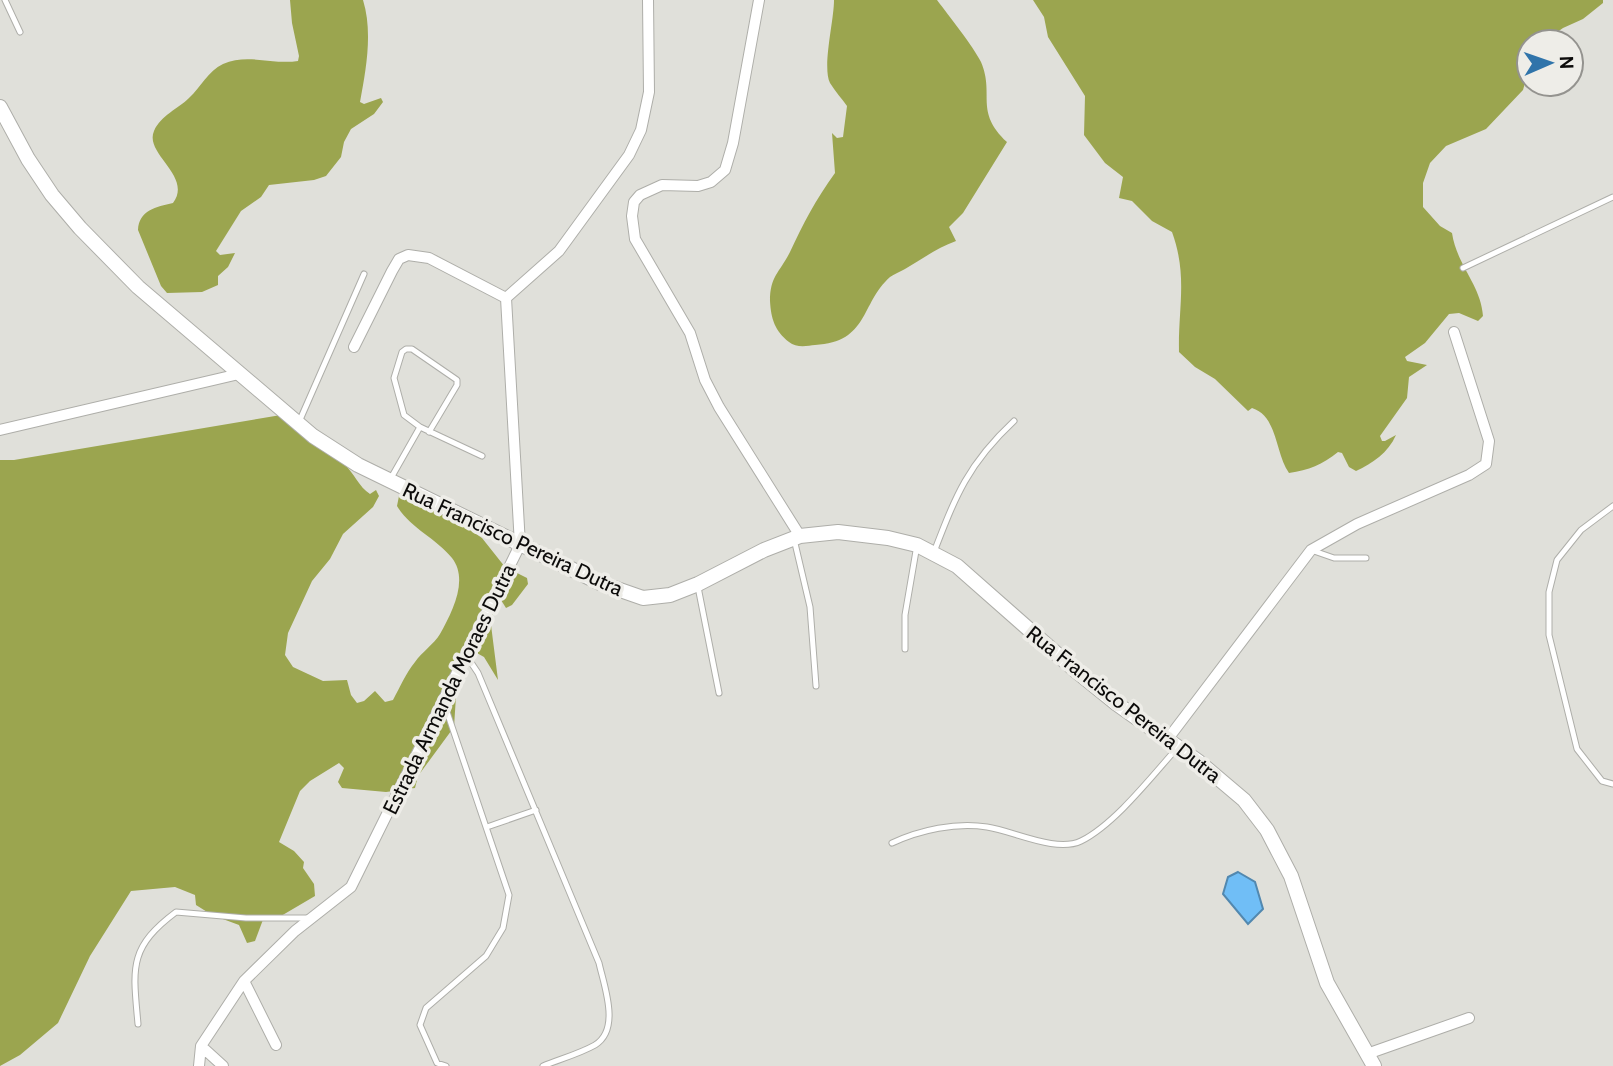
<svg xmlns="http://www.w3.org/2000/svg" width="1613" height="1066" font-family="Cabin,sans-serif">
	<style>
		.forest { fill: #9ba54f }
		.water { fill: #70bef6; stroke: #5288af; stroke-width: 2 }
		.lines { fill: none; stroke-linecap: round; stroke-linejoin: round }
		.service-casing { stroke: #aeaea9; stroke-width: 7 }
		.minor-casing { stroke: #aeaea9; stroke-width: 12 }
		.secondary-casing { stroke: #aeaea9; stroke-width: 16 }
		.service { stroke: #fff; stroke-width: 5 }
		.minor { stroke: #fff; stroke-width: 10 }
		.secondary { stroke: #fff; stroke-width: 14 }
		.labels { text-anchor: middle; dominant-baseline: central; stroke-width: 7; stroke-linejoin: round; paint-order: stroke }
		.street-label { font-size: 21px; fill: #0c0b0a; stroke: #eeede8 }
	</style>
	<rect width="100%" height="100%" fill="#e0e0da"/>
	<!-- forest -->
	<path class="forest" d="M290,0H363C373,32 366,70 360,102L364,104L381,98L383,102L374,114L351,129L344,142L341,157L326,176L314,180L269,185L261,197L241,211L216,251L220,255L235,253L228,267L218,276V285L202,292L167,293L161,286L138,230C139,210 156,207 173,203C193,176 144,154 154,131C161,115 178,109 189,98C201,87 208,71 223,64C247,53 273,65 298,61L299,56L292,23Z
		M834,0H937C949,16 973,46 981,62C995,95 974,111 1007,142L963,213L949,227L956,241C937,248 922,259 905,269C900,272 894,274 890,277C860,304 869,342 815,345C807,346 796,348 789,342C775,331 771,319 770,301C770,276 780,272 790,252C803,224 816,199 835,173L832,133L837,138L843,137L847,106C842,99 835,91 830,83C822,67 834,21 834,0Z
		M1033,0H1603V3L1583,19L1563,28L1543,42H1529V69L1523,90L1486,129L1446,146L1430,163L1423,183V207L1440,226L1452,233C1457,266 1481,285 1483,316L1478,321L1459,313L1449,314L1425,343L1405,357L1407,361L1427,365L1409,377L1407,398L1380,436L1382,441H1385L1396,435C1388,453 1373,463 1356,471L1349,467L1342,453L1338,452C1322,465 1309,470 1289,473C1275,454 1278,416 1252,408L1248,411L1215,379L1195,367L1179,352C1178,308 1188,276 1172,232L1152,221L1132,201L1119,198L1123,177L1105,163L1084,135L1085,96L1048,37L1044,17Z
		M281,415C303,430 324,446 344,464C354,473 359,487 370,494L376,490L379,496L373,507L343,534L330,559L312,581L288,633L285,655L293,667L323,681L347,680L351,695L357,703L364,701L375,691L385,702L393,700C400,687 406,673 415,662C422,652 434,644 440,634C452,612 469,580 452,558C436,538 410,528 397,506L399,496L405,495L444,512L482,538L505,567L527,578L528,584L512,605L506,608L501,600L492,616L491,625L498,680L484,657L475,652C452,664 447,679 437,703L456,696L454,727L418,776L415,788L386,792L342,788L338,782L344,768L339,763L310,781L300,791L279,842L294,851L304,862L303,868L314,884L315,896L281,916L264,917L255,941L247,943L239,925L212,915L196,905L195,895L175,887L131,891L90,956L58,1023L20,1055L0,1066V460H14Z"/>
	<!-- water -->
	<path class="water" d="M1238,872L1255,882L1263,909L1248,924L1223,894L1228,877Z"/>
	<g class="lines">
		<defs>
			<path id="service" d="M5,0L20,32
				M1463,268L1613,197
				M299,422L364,274
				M420,427L404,415L394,378L402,352L406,349H412L457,380V385L429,432
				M391,478L420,427L482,456
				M1613,506L1581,530L1557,560L1549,592V635L1577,749L1602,781L1613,784
				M794,539L810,607L816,686
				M1311,550L1334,558H1366
				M934,552C956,495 968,464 1014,421
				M698,587L719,693
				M905,649V615L917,545
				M466,655L478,673L599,963C604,986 621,1029 595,1045C579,1054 560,1059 543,1066
				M444,703L509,895L503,928L486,956L426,1008L420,1025L437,1063L446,1066
				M487,827L536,810
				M892,843C920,830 956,822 987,827C1014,831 1056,853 1081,841C1115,824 1152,776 1178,747
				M138,1024C133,968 128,948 176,912L246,918H308"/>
			<path id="minor" d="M759,0L733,143L725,170L711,182L698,186L662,185L640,195L634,202L632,216L635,239L690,333L705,380L719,407L800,536
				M354,347L392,271L399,259L408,255L429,258L506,298
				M0,430L239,374
				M1167,740L1311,550L1357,524L1469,475L1486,464L1489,441L1454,332
				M244,981L276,1045
				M201,1046L223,1066
				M1367,1054L1469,1018
				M199,1066L201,1046L244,981L295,931L351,887L520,545L506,298L559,251L629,155L641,130L649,92L648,0"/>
			<path id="secondary" d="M0,107L28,159L52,195L80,228L138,287L313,436L358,465L600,583L643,598L670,595L698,584L764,550L800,536L838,532L888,538L917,545L957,566L1075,670L1117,704L1199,762L1244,800L1267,830L1291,876L1327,983L1374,1066"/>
		</defs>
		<!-- service casing -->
		<use href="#service" class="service-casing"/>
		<!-- minor casing -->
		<use href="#minor" class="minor-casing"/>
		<!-- secondary casing -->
		<use href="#secondary" class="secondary-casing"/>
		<!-- service -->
		<use href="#service" class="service"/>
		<!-- minor -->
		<use href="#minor" class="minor"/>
		<!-- secondary -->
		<use href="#secondary" class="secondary"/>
	</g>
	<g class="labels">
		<!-- street labels -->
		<g class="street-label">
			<text transform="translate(513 539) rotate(25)">Rua Francisco Pereira Dutra</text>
			<text transform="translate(449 689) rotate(-64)">Estrada Armanda Moraes Dutra</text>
			<text transform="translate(1124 704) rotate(38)">Rua Francisco Pereira Dutra</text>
		</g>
	</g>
	<!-- north arrow -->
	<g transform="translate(1550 63) rotate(88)"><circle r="33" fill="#eeede8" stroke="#94938f" stroke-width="2"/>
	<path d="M0-5L12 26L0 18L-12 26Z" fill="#3074aa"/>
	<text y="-10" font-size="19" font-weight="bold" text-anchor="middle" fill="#0c0b0a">N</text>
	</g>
</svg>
